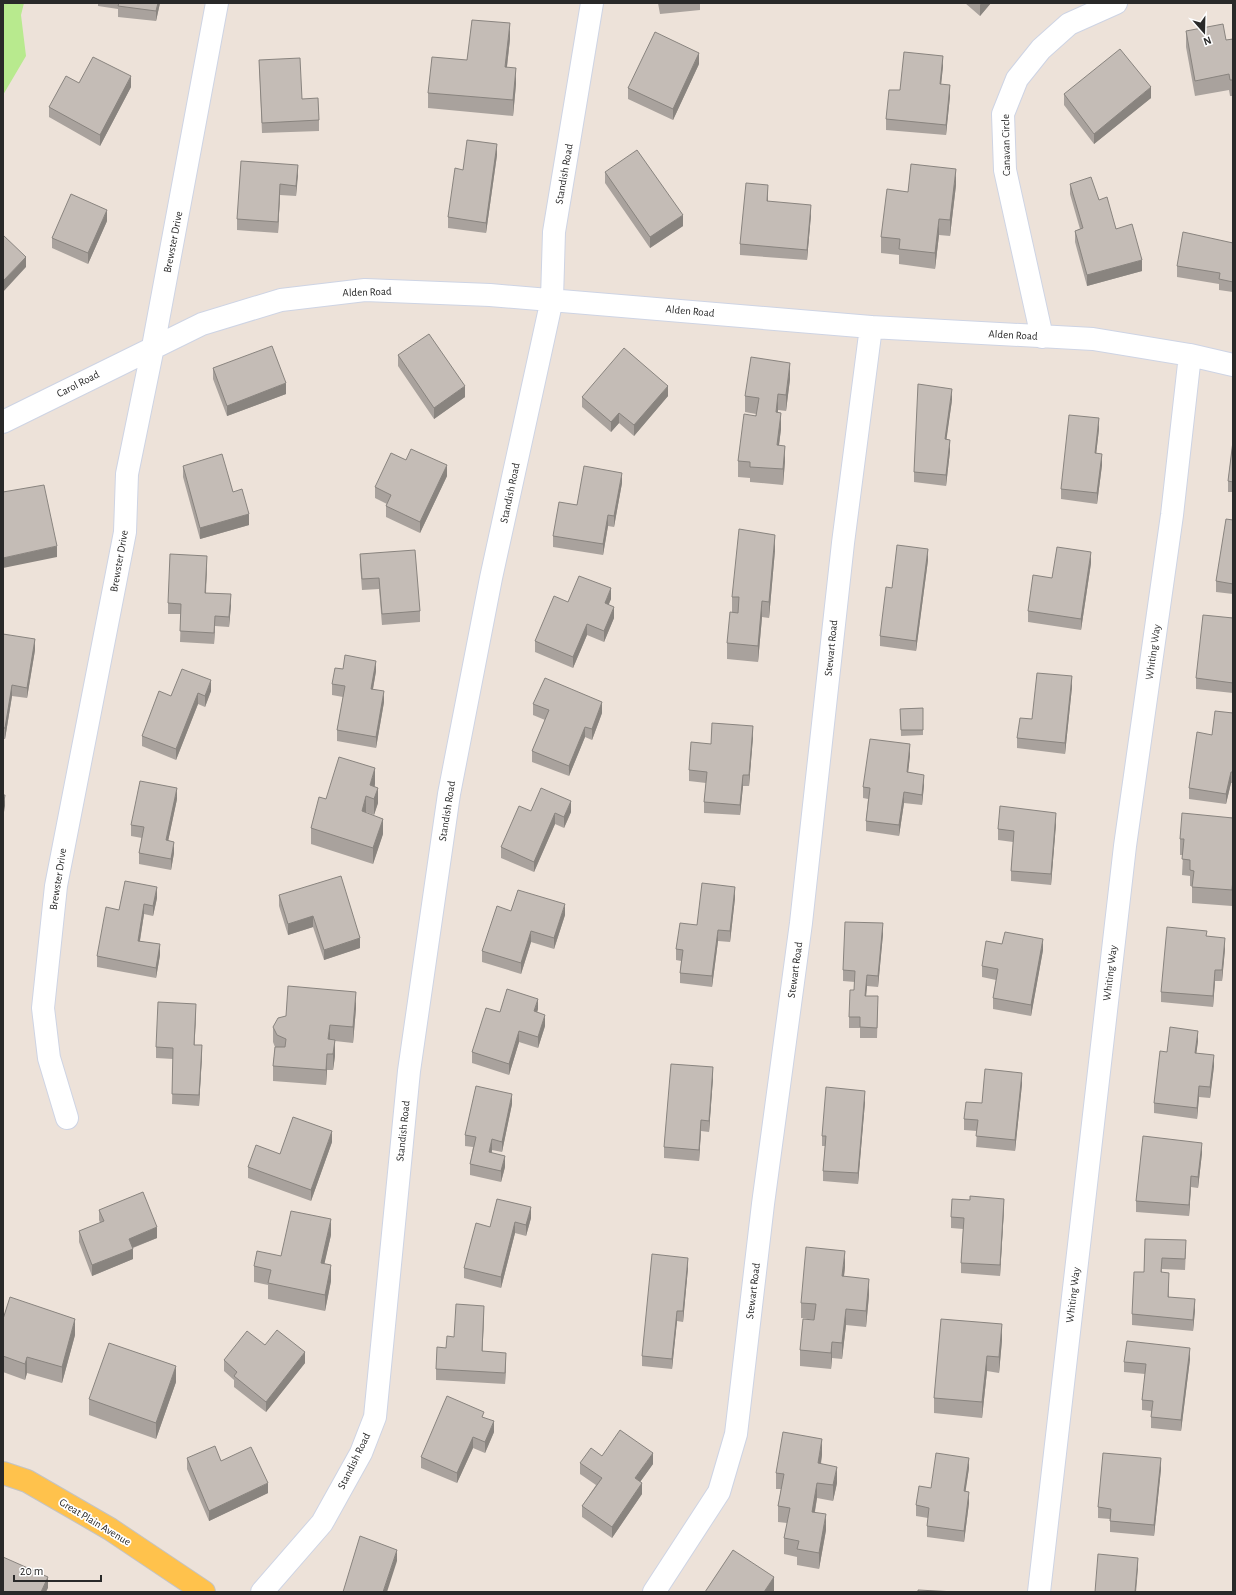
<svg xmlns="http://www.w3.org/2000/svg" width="1236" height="1595" font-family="'Alegreya Sans',sans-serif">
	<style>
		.green { fill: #b8ea8e }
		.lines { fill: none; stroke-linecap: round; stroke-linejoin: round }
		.street-casing { stroke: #ced4e4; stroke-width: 24 }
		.primary-casing { stroke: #c3c3c3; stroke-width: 24 }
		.street { stroke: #fff; stroke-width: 22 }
		.primary { stroke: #ffc24c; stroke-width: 22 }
		.wall { fill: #a9a29d }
		.shaded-wall { fill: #89847f }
		.building { fill: #c4bcb6; stroke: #89847f }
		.labels { text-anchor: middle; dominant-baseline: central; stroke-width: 3.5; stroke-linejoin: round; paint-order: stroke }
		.street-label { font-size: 11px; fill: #292929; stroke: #fff }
	</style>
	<rect width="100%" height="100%" fill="#ede2d9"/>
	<!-- green -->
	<path class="green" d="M3,3H24L21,15L26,56L3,95Z"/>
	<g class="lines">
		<defs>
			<path id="street" d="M1042,337L1005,170L1003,114L1017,79L1041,49L1069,24L1116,3
				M3,422L202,324L281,300L365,290L490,295L871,327L1093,339L1190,355L1233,365
				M67,1118L49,1058L43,1008L56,886L125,532L127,474L153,347L217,3
				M262,1592L322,1523L361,1453L375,1417L409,1071L449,794L491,578L552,299L554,232L592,3
				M654,1592L719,1492L736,1434L763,1204L801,923L843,543L871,327
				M1039,1592L1125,846L1172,515L1190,355"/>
			<path id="primary" d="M3,1473L27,1481L110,1529L204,1592"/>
		</defs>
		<!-- street casing -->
		<use href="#street" class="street-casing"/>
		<!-- primary casing -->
		<use href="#primary" class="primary-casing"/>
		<!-- street -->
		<use href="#street" class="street"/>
		<!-- primary -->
		<use href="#primary" class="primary"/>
	</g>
	<!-- wall -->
	<path class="wall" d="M98,3H160L156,21L118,17V9L98,6Z
		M658,3H700V10L660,14Z
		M965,3H991L980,16Z
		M1186,31L1226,40L1233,39V96H1230L1229,90L1195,96L1186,47Z
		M510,39L507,67L516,84L513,116L428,108V93L467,60Z
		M259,60L319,120V131L262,133Z
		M699,64L673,120L628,99V88Z
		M943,66L941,84L950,96L946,135L886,130V119L900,90Z
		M79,83L131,87L100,146L49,117V107Z
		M1064,94L1151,98L1094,144L1064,105Z
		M497,155L486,233L448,228V217L463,170Z
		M298,165L296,196L280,195L278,233L237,230V219Z
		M605,172L683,226L650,248L605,183Z
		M1070,184L1099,200L1142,271L1087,286L1075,242V231L1080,229L1070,194Z
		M956,185L950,236L939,235L935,269L899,264V255L881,253V237L908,192Z
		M768,195V201L811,215L807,260L740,255V244Z
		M107,221L88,264L52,248V238Z
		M1233,243V292L1219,290V284L1177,277V266Z
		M398,355L465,397L434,419L398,366Z
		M213,368L286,394L227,416L213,379Z
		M790,379L786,411L778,410V413L781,429L779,445L785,461L783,485L750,482V478L738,477V461L756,414L745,412V396Z
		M668,396L634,436L619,423L611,432L582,407V397Z
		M952,400L946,440L950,451L946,486L914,482V472Z
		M1099,429L1096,454L1102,465L1097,504L1061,499V489Z
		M1233,441V492H1228V481Z
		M406,460L447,476L420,533L386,517V506L387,504L375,498V487Z
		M183,466L233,492L249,525L200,539L183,477Z
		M622,483L614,527L608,526L603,555L553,547V536L577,505Z
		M1233,520V594L1216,592V581Z
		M775,550L769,618L762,617L758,662L727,659V643L732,612V597Z
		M360,554L420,611V622L382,625L379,589L362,590L360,565Z
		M928,560L916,651L880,646V636L892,588Z
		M1091,563L1081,630L1028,622V611L1052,578Z
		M207,567L206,593L231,605L229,627L215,626L214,644L180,642L181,614H168V603Z
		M611,599L608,605L614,618L604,642L587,635L573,668L535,652V641L568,602Z
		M1233,618V693L1196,689V678Z
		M3,634L35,650L27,698L12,696L5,739H3Z
		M343,669L376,671L373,689L384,702L376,748L337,741V730L343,697L332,695V684Z
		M1072,687L1065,754L1017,748V738Z
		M211,691L205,707L198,704L176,760L142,746V736L171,696Z
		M533,704L602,713L592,740L585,737L569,776L532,762V751L545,720L533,715Z
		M923,708V735L901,736L900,709Z
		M1233,713V783H1231L1226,804L1189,799V788L1212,735Z
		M753,737L749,786H743L740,815L704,813V802L706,783L689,781V770L711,744Z
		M910,755L908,772L924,785L922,805L904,803L899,836L866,831V821L868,799L863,798V787Z
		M375,784V786L378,803L374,815L366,812V813L383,834L373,864L311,844V828L326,799Z
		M177,799L168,841L174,853L171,870L139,864V853L142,838L131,836V825Z
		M531,811L571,812L564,828L555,824L534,872L501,858V847Z
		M1233,818L1232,906L1192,903V886H1190V876L1182,875L1183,855H1180V839Z
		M1056,824L1051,885L1011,881V871L1013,842L998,840V829Z
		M279,895L360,938V948L324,960L313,927L288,935L279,906Z
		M157,898L153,916L144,914L140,941L160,955L156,978L97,967V956L119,910Z
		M735,898L730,942L718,941L712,987L680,983V973L681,961L676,960V949L697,925Z
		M511,911L565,915L554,949L531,942L521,974L482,962V951Z
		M883,934L878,987L867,986L866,996L878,1007L877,1038H860V1028H849V1017L854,990L855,982L843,981V970Z
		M1207,936L1225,949L1222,981H1215L1213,1007L1161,1002V992Z
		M1002,944L1043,950L1031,1016L993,1009V998L996,980L982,977V966Z
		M356,1008L353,1043L335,1041V1056L333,1070H327L326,1085L273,1081V1066L275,1047L273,1042V1027Z
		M538,1009L537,1012L545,1026L538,1048L519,1042L509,1075L472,1063V1052L500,1012Z
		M196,1015L194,1045L202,1056L199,1106L172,1104L173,1059L156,1058V1047Z
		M1198,1041L1196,1053L1214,1066L1210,1098L1199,1097L1197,1119L1154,1113V1103L1167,1052Z
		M713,1078L709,1132L701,1131L699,1161L664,1158V1147Z
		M1022,1084L1015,1151L976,1147L977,1131L964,1130V1119L982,1103Z
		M865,1102L858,1184L823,1181V1171L825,1146H822V1136Z
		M512,1104L502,1152L492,1150V1153L505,1167L501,1182L470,1175V1164L473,1147L465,1146V1135Z
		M332,1142L311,1201L248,1178V1167L280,1154Z
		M1202,1153L1198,1188L1191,1187L1189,1216L1136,1212V1201Z
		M970,1200L1004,1209L1000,1276L961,1273V1263L963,1229L951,1228V1217Z
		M99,1210L157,1238L133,1248V1259L92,1276L79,1242V1231L100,1223L99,1220Z
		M531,1218L526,1236L515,1233L501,1288L464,1278V1268L490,1227Z
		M331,1235L324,1264L331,1281L325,1311L268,1299V1285L254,1282V1266L281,1256Z
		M1145,1239L1186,1251L1185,1270L1162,1269V1273L1169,1284V1297L1195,1310L1193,1331L1132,1325V1314L1144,1272Z
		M845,1267L844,1276L869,1295L866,1327L846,1325L842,1359L832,1358L831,1369L800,1366V1350L814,1320L801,1318V1303Z
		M688,1268L683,1322L677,1321L672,1369L642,1366V1356Z
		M484,1317L482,1351L506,1363L505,1384L436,1380V1369L446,1348L454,1337Z
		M3,1319L75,1335L62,1383L27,1373L25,1380L3,1372Z
		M1002,1340L999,1373L987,1371L982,1418L934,1413V1398Z
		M265,1345L305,1363L266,1412L234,1387V1380L224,1371V1360Z
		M1190,1359L1181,1431L1151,1428V1411L1142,1410V1400L1145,1374L1124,1372V1362Z
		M176,1382L156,1439L89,1415V1399Z
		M484,1417L494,1432L485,1453L473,1448L457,1483L421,1468V1457Z
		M822,1455L821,1464L837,1483L833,1501L817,1498L815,1512L826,1530L819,1569L797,1565V1557L784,1554V1538L787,1523L778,1522V1506L781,1489H776V1473Z
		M602,1456L653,1464L640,1482L642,1494L612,1538L582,1517V1506L596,1485L580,1474V1463Z
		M187,1458L221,1461L268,1493L209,1521L187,1469Z
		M969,1468L965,1491L969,1503L964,1542L927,1537V1526L928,1518L916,1516V1505L931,1488Z
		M1161,1469L1154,1536L1110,1532V1519L1098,1518V1507Z"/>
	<!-- shaded-wall -->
	<path class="shaded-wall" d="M158,3H160L156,21V11Z
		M981,3H991L980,16V5Z
		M510,23V39L505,83V67Z
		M699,53V64L673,120V109Z
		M943,56V66L940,95V84Z
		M516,68V84L513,116V100Z
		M131,76V87L100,146V135Z
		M950,85V96L946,135V125Z
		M1151,87V98L1094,144V134Z
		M497,144V155L486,233V223Z
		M298,165V176L296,196V186Z
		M956,169V185L950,236V220Z
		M280,184V195L278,233V222Z
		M768,185V195L767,211V201Z
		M811,205V215L807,260V250Z
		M107,210V221L88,264V253Z
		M683,215V226L650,248V237Z
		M939,219V235L935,269V253Z
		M26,257V267L3,292V281Z
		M1142,260V271L1087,286V275Z
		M790,363V379L786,411V395Z
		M286,383V394L227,416V406Z
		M465,386V397L434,419V408Z
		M668,386V396L634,436V425Z
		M952,389V400L945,450V439Z
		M778,394V410L776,428V412Z
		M619,413V423L611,432V422Z
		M781,413V429L777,460V445Z
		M1099,418V429L1095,464V453Z
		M950,440V451L946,486V475Z
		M785,446V461L783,485V469Z
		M1102,454V465L1097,504V493Z
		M447,465V476L420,533V522Z
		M622,473V483L614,527V516Z
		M249,514V525L200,539V528Z
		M608,515V526L603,555V544Z
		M775,535V550L769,618V602Z
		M57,546V557L3,568V558Z
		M928,549V560L916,651V641Z
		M1091,552V563L1081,630V619Z
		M207,556V567L205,603V593Z
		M611,588V599L605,614V603Z
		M231,594V605L229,627V617Z
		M762,601V617L758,662V646Z
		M614,607V618L604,642V631Z
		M215,616V626L214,644V633Z
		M587,624V635L573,668V657Z
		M35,639V650L27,698V688Z
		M376,661V671L371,700V689Z
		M1072,676V687L1065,754V743Z
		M211,680V691L205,707V696Z
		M12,685V696L5,739V728Z
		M384,691V702L376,748V737Z
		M198,693V704L176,760V749Z
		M602,702V713L592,740V729Z
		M753,726V737L749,786V775Z
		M585,727V737L569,776V766Z
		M910,744V755L907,783V772Z
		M375,768V784L371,798L370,785Z
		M1231,772V783L1226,804V794Z
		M743,775V786L740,815V805Z
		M924,775V785L922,805V795Z
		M177,788V799L166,851V840Z
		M378,788V803L374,815V799Z
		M904,792V803L899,836V825Z
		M5,795V806L3,818V807Z
		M366,796V812L362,827V811Z
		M571,801V812L564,828V817Z
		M555,813V824L534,872V862Z
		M1056,813V824L1051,885V874Z
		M383,819V834L373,864V848Z
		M174,842V853L171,870V859Z
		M1233,879V895L1232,906V890Z
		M157,887V898L153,916V906Z
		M735,887V898L730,942V931Z
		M144,904V914L138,952V941Z
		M565,904V915L554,949V938Z
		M313,916V927L288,935V924Z
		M883,923V934L878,987V976Z
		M718,930V941L712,987V976Z
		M531,931V942L521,974V963Z
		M360,938V948L324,960V950Z
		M1225,938V949L1222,981V970Z
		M1043,939V950L1031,1016V1005Z
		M160,944V955L156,978V968Z
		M1215,970V981L1213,1007V996Z
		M867,975V986L865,1007V996Z
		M356,992V1008L353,1043V1027Z
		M538,999V1009L534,1022V1011Z
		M196,1004V1015L194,1056V1045Z
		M545,1015V1026L538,1048V1037Z
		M330,1025V1041L328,1055V1039Z
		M519,1031V1042L509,1075V1064Z
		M1198,1031V1041L1195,1064V1053Z
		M335,1040V1056L333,1070V1054Z
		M202,1045V1056L199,1106V1095Z
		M327,1054V1070L326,1085V1070Z
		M1214,1055V1066L1210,1098V1087Z
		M713,1067V1078L709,1132V1121Z
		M1022,1073V1084L1015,1151V1140Z
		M1199,1086V1097L1197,1119V1108Z
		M865,1091V1102L858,1184V1173Z
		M512,1094V1104L502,1152V1142Z
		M701,1120V1131L699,1161V1150Z
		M332,1131V1142L311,1201V1190Z
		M492,1139V1150L489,1163V1152Z
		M1202,1143V1153L1198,1188V1177Z
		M505,1156V1167L501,1182V1171Z
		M1191,1176V1187L1189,1216V1205Z
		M1004,1199V1209L1000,1276V1265Z
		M531,1207V1218L526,1236V1225Z
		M331,1219V1235L321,1279V1263Z
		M515,1222V1233L501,1288V1277Z
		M157,1227V1238L129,1249V1239Z
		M133,1249V1259L92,1276V1265Z
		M845,1251V1267L842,1292V1276Z
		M688,1258V1268L683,1322V1311Z
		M331,1265V1281L325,1311V1295Z
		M869,1279V1295L866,1327V1311Z
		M1195,1299V1310L1193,1331V1320Z
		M484,1306V1317L482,1362V1351Z
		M846,1309V1325L842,1359V1343Z
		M677,1311V1321L672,1369V1359Z
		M75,1319V1335L62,1383V1367Z
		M1002,1324V1340L999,1373V1357Z
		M832,1342V1358L831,1369V1353Z
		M1190,1348V1359L1181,1431V1420Z
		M305,1352V1363L266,1412V1402Z
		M506,1353V1363L505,1384V1373Z
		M987,1356V1371L982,1418V1402Z
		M27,1357V1373L25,1380V1364Z
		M176,1366V1382L156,1439V1423Z
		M494,1421V1432L485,1453V1442Z
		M473,1437V1448L457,1483V1473Z
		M822,1439V1455L818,1479V1463Z
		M653,1453V1464L635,1489V1478Z
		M969,1458V1468L964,1502V1491Z
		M1161,1458V1469L1154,1536V1525Z
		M837,1467V1483L833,1501V1485Z
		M268,1483V1493L209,1521V1511Z
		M642,1483V1494L612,1538V1527Z
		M817,1483V1498L812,1527V1512Z
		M969,1492V1503L964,1542V1531Z
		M826,1514V1530L819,1569V1553Z
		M397,1550V1561L387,1592H383Z
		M1138,1558V1568L1136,1592H1135Z
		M48,1577V1588L46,1592H41Z
		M774,1577V1592H764Z"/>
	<!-- building -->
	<path class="building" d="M119,3H158L156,11L118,6Z
		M472,20L510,23L505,67L516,68L513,100L428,93L432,57L467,60Z
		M1223,24L1226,40L1233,39V80H1230L1229,74L1195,81L1186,31Z
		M655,32L699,53L673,109L628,88Z
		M1120,49L1151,87L1094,134L1064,94Z
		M904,52L943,56L940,84L950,85L946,125L886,119L889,90H900Z
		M93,57L131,76L100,135L49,107L66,76L79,83Z
		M300,58L302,99L318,98L319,120L262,123L259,60Z
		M467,140L497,144L486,223L448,217L455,168L463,170Z
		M637,150L683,215L650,237L605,172Z
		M241,161L298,165L296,186L280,184L278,222L237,219Z
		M911,164L956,169L950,220L939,219L935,253L899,249L900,239L881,237L887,189L908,192Z
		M1091,177L1099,200L1107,197L1116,229L1132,224L1142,260L1087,275L1075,231L1083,228L1070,184Z
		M746,183L768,185L767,201L811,205L807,250L740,244Z
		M71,194L107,210L88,253L52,238Z
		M1183,232L1233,243V282L1219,279L1220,273L1177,266Z
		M3,235L26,257L3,281Z
		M429,334L465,386L434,408L398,355Z
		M272,346L286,383L227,406L213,368Z
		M624,348L668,386L634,425L619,413L611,422L582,397Z
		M751,357L790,363L786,395L778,394L776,412L781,413L777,445L785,446L783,469L750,467V462L738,461L744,414L756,416L759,398L745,396Z
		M918,384L952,389L945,439L950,440L946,475L914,472Z
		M1069,415L1099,418L1095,453L1102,454L1097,493L1061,489Z
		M1233,441V482L1228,481Z
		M411,449L447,465L420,522L386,506L391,495L375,487L391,453L406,460Z
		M222,454L233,492L242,489L249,514L200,528L183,466Z
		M584,466L622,473L614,516L608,515L603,544L553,536L559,502L577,505Z
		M44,485L57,546L3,558V492Z
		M1226,519L1233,520V584L1216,581Z
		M739,529L775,535L769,602L762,601L758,646L727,643L730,612L738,613L739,597H732Z
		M897,545L928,549L916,641L880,636L886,587L892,588Z
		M1057,547L1091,552L1081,619L1028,611L1033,575L1052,578Z
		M415,550L420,611L382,614L379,578L362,579L360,554Z
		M170,554L207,556L205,593L231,594L229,617L215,616L214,633L180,631L181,604L168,603Z
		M579,576L611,588L605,603L614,607L604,631L587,624L573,657L535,641L554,596L568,602Z
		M1203,615L1233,618V683L1196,678Z
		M3,634L35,639L27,688L12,685L5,728H3Z
		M345,655L376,661L371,689L384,691L376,737L337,730L345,686L332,684L335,668L343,669Z
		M182,669L211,680L205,696L198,693L176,749L142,736L159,691L171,696Z
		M1037,673L1072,676L1065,743L1017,738L1020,718L1032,719Z
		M545,678L602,702L592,729L585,727L569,766L532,751L549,710L533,704Z
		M923,708V730H901L900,709Z
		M1215,711L1233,713V772H1231L1226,794L1189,788L1197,732L1212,735Z
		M712,723L753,726L749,775H743L740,805L704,802L707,772L689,770L691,742L711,744Z
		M870,739L910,744L907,772L924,775L922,795L904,792L899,825L866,821L870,788L863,787Z
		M339,757L375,768L370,785L378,788L374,799L366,796L362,811L383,819L373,848L311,828L319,797L326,799Z
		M140,781L177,788L166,840L174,842L171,859L139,853L144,827L131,825Z
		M541,788L571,801L564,817L555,813L534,862L501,847L519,806L531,811Z
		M3,795H5L3,807Z
		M1000,806L1056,813L1051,874L1011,871L1014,831L998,829Z
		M1182,813L1233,818V879L1232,890L1192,887L1194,871L1190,870V860L1182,859L1184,839H1180Z
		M341,876L360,938L324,950L313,916L288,924L279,895Z
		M125,881L157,887L153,906L144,904L138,941L160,944L156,968L97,956L106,907L119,910Z
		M702,883L735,887L730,931L718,930L712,976L680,973L683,950L676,949L680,923L697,925Z
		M518,890L565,904L554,938L531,931L521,963L482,951L497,906L511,911Z
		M845,922L883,923L878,976L867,975L865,996H878L877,1028L860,1027V1017H849L850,990H854L855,971L843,970Z
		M1167,927L1207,931L1206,936L1225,938L1222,970H1215L1213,996L1161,992Z
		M1005,932L1043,939L1031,1005L993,998L998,969L982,966L986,941L1002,944Z
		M288,986L356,992L353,1027L330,1025L328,1039L335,1040L333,1054H327L326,1070L273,1066L275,1047H285L286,1039L277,1035L273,1027L278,1018L286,1016Z
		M507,989L538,999L534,1011L545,1015L538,1037L519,1031L509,1064L472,1052L486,1008L500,1012Z
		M158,1002L196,1004L194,1045H202L199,1095L172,1094L173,1048L156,1047Z
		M1170,1027L1198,1031L1195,1053L1214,1055L1210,1087L1199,1086L1197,1108L1154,1103L1160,1051L1167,1052Z
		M671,1064L713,1067L709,1121L701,1120L699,1150L664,1147Z
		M985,1069L1022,1073L1015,1140L976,1136L978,1120L964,1119L966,1102L982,1103Z
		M476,1086L512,1094L502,1142L492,1139L489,1152L505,1156L501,1171L470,1164L476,1137L465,1135Z
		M826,1087L865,1091L858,1173L823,1171L826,1136H822Z
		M293,1117L332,1131L311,1190L248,1167L256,1145L280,1154Z
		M1143,1136L1202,1143L1198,1177L1191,1176L1189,1205L1136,1201Z
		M143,1192L157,1227L129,1239L133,1249L92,1265L79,1231L104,1221L99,1210Z
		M970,1196L1004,1199L1000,1265L961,1263L964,1218L951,1217L952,1199L970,1200Z
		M497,1199L531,1207L526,1225L515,1222L501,1277L464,1268L476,1223L490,1227Z
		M291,1211L331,1219L321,1263L331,1265L325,1295L268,1283L271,1270L254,1266L257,1251L281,1256Z
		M1145,1239L1186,1240L1185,1259L1162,1258L1161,1272L1169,1273L1168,1297L1195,1299L1193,1320L1132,1314L1134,1272H1144Z
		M806,1247L845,1251L842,1276L869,1279L866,1311L846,1309L842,1343L832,1342L831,1353L800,1350L803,1319L814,1320L816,1304L801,1303Z
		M652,1254L688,1258L683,1311H677L672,1359L642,1356Z
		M10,1297L75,1319L62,1367L27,1357L25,1364L3,1356V1319Z
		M456,1304L484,1306L482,1351L506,1353L505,1373L436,1369L437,1347L446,1348L447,1336L454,1337Z
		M941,1319L1002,1324L999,1357L987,1356L982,1402L934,1398Z
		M277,1330L305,1352L266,1402L234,1376L237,1372L224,1360L247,1331L265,1345Z
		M1127,1341L1190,1348L1181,1420L1151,1417L1153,1401L1142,1400L1146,1364L1124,1362Z
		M109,1343L176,1366L156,1423L89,1399Z
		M447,1396L484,1412L482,1417L494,1421L485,1442L473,1437L457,1473L421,1457Z
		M620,1430L653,1453L635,1478L642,1483L612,1527L582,1506L602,1478L580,1463L591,1448L602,1456Z
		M783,1432L822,1439L818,1463L837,1467L833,1485L817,1483L812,1512L826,1514L819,1553L797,1549L799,1541L784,1538L790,1508L778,1506L784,1474L776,1473Z
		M215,1446L221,1461L251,1447L268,1483L209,1511L187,1458Z
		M936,1453L969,1458L964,1491L969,1492L964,1531L927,1526L929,1508L916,1505L919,1486L931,1488Z
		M1103,1453L1161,1458L1154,1525L1110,1521L1111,1509L1098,1507Z
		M360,1536L397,1550L383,1592H343Z
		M733,1550L774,1577L764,1592H705Z
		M1098,1554L1138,1558L1135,1592H1095Z
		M3,1557L48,1577L41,1592H3Z
		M918,1590L956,1592H918Z"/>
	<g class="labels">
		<!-- street labels -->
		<g class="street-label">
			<text transform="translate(1006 145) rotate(-91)">Canavan Circle</text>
			<text transform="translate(564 174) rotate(-80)">Standish Road</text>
			<text transform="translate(173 242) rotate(-79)">Brewster Drive</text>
			<text transform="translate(367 292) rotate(-2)">Alden Road</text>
			<text transform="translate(690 311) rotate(5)">Alden Road</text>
			<text transform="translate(1013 335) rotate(3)">Alden Road</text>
			<text transform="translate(78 384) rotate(-27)">Carol Road</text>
			<text transform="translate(510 493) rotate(-78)">Standish Road</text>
			<text transform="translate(119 561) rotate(-80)">Brewster Drive</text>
			<text transform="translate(831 648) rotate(-84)">Stewart Road</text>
			<text transform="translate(1153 652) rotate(-82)">Whiting Way</text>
			<text transform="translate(447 811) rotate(-81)">Standish Road</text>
			<text transform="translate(58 879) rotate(-81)">Brewster Drive</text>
			<text transform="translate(795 970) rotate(-82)">Stewart Road</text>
			<text transform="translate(1110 973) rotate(-83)">Whiting Way</text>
			<text transform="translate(403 1131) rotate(-84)">Standish Road</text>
			<text transform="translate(753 1291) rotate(-83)">Stewart Road</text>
			<text transform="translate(1073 1295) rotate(-83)">Whiting Way</text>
			<text transform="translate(354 1461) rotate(-64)">Standish Road</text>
			<text transform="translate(95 1522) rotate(31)">Great Plain Avenue</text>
		</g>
	</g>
	<!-- border -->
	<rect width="1236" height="1595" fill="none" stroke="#292929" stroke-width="8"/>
	<!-- north arrow -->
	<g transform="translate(1204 32) rotate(160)" stroke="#ffffff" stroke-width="3" paint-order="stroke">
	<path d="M0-3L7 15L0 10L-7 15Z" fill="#292929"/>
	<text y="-6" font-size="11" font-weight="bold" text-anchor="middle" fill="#292929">N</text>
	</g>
	<!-- scale -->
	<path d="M14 1575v6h87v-6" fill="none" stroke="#292929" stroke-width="2"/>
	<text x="20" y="1575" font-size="12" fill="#292929" stroke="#ffffff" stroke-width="3" paint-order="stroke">20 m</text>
</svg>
